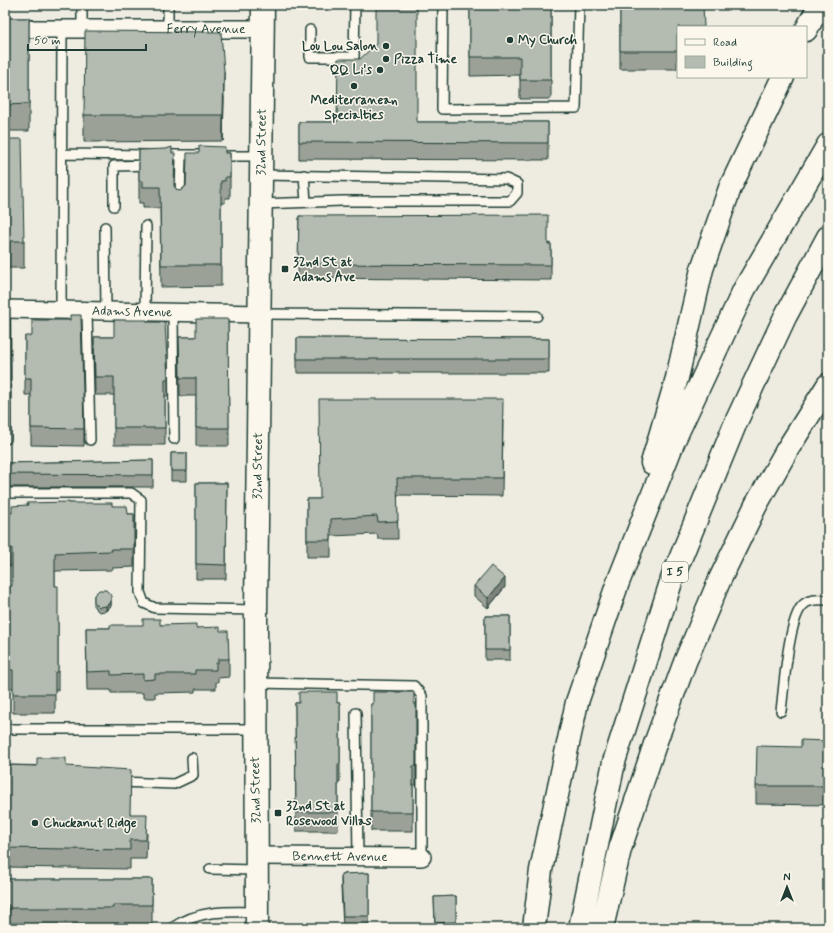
<svg xmlns="http://www.w3.org/2000/svg" width="833" height="933" font-family="Mynerve,sans-serif">
	<style>
		.lines { fill: none; stroke-linecap: round; stroke-linejoin: round }
		.lane-casing { stroke: #1f3d34; stroke-width: 12 }
		.street-casing { stroke: #1f3d34; stroke-width: 20 }
		.secondary-casing { stroke: #1f3d34; stroke-width: 25 }
		.highway-casing { stroke: #1f3d34; stroke-width: 25 }
		.lane { stroke: #fbf7ec; stroke-width: 9 }
		.street { stroke: #fbf7ec; stroke-width: 17 }
		.secondary { stroke: #fbf7ec; stroke-width: 22 }
		.highway { stroke: #fbf7ec; stroke-width: 22 }
		.wall { fill: #9ba197; stroke: #1f3d34 }
		.shaded-wall { fill: #7e837b; stroke: #1f3d34 }
		.building { fill: #b4bbb0; stroke: #1f3d34 }
		.poi-dot { fill: #1f3d34; stroke: #fbf7ec; stroke-width: 1.5 }
		.labels { text-anchor: middle; dominant-baseline: central; stroke-width: 3; stroke-linejoin: round; paint-order: stroke }
		.shield { fill: #fbf7ec; stroke: #61756b; stroke-width: 1 }
		.shield-label { font-size: 12px; font-weight: bold; fill: #1f3d34 }
		.street-label { font-size: 13px; fill: #1f3d34; stroke: #fbf7ec }
		.poi-label { font-size: 13px; font-weight: bold; fill: #1f3d34; stroke: #fbf7ec; text-anchor: start }
	</style>
	<rect width="100%" height="100%" fill="#eeece1"/>
	<filter id="ink" filterUnits="userSpaceOnUse"><feTurbulence type="fractalNoise" baseFrequency=".025" numOctaves="2"/><feDisplacementMap in="SourceGraphic" scale="8" xChannelSelector="R" yChannelSelector="G"/><feConvolveMatrix kernelMatrix="1 2 1 2 8 2 1 2 1" color-interpolation-filters="sRGB"/></filter>
	<g filter="url(#ink)">
		<g class="lines">
			<defs>
				<path id="lane" d="M168,5V29
					M443,5L442,109L576,108L579,5
					M82,29V5
					M310,30V57H354L355,5
					M62,154L150,155
					M163,155H198
					M219,156H261
					M304,175L306,202
					M180,202L181,155
					M261,204L342,201H510L517,193V184L506,179L261,175
					M114,206V166L151,165
					M105,227L106,311
					M5,309L6,439
					M61,310L62,29
					M87,311L90,440
					M145,311L146,226
					M173,312L174,439
					M260,314L537,316
					M5,493H131L141,500L140,592L144,603L155,608L256,610
					M256,683L414,686L422,696V857
					M781,711C784,688 788,622 802,606C809,598 819,600 828,600
					M356,713L358,857
					M5,729H256
					M119,782L174,784L193,775L192,758
					M210,869L256,870
					M172,928C198,910 226,911 257,912"/>
				<g id="street">
					<path id="s1" d="M5,29H263"/>
					<path id="s2" d="M5,309L260,314"/>
					<path id="s3" d="M257,856L422,857"/>
				</g>
				<g id="secondary">
					<path id="s4" d="M257,928L256,610L263,5"/>
				</g>
				<path id="highway" d="M806,30L820,5
					M652,463L677,378L702,269L730,188L783,77
					M534,928L541,870L577,702L617,585L675,438L744,290L828,145
					M580,928L614,762L672,579L736,422L785,317L828,237
					M602,928L620,849L656,741L685,662L720,579L756,505L787,450L828,385"/>
			</defs>
			<!-- lane casing -->
			<use href="#lane" class="lane-casing"/>
			<!-- street casing -->
			<use href="#street" class="street-casing"/>
			<!-- secondary casing -->
			<use href="#secondary" class="secondary-casing"/>
			<!-- highway casing -->
			<use href="#highway" class="highway-casing"/>
			<!-- lane -->
			<use href="#lane" class="lane"/>
			<!-- street -->
			<use href="#street" class="street"/>
			<!-- secondary -->
			<use href="#secondary" class="secondary"/>
			<!-- highway -->
			<use href="#highway" class="highway"/>
		</g>
		<!-- wall -->
		<path class="wall" d="M470,5H551V99H520V75L470,76Z
			M620,5L678,27V52H677V69H620Z
			M5,18H29V131H5Z
			M224,97L223,141L84,142V115Z
			M299,122H548V160L299,159Z
			M5,139L24,241V268H5Z
			M139,150L172,153L174,186L177,190L180,191L225,153H230V198H225V203H221V286L161,287L160,208H143V203H139Z
			M299,216L551,244V280L298,278Z
			M228,319L229,446H196V396H180L179,337H196Z
			M147,322L168,379V396H165V445H114V395H95L94,337H114Z
			M25,336L84,429V446L31,445V395H25Z
			M297,338L549,339V373H297Z
			M503,417L502,496L397,495L398,539H378L377,534L331,536V557H307V499H320Z
			M171,453H187V481H171Z
			M153,460V487H5V463Z
			M196,483H227L226,579H196Z
			M69,503L112,506L128,514H134V567L112,568V570L55,571V586L58,622V690H55V713H13V688H9L8,605L12,586V566H5V513H12L27,505Z
			M474,586L505,587L488,608L474,596Z
			M94,595H111V606L106,611L99,612L94,607Z
			M485,616H510V660H485Z
			M160,625L196,628L220,631L229,659V677L218,678V682H216V689H195V692L155,693V698H143V693H111V690H87L86,628H110Z
			M295,703H340V782H338V831H296Z
			M371,704H416V785H413V831H371Z
			M828,741V805L756,804V786L801,747Z
			M5,765L66,766L131,814L147,833L146,859H130V869L5,867Z
			M369,873V928H343L341,888V874Z
			M5,879H152V924H113V927H9V924H5Z
			M456,896V928H435L434,897Z"/>
		<!-- shaded-wall -->
		<path class="shaded-wall" d="M224,71V97L223,141V115Z
			M505,578V587L488,608V598Z
			M111,601V606L106,611V606Z"/>
		<!-- building -->
		<path class="building" d="M376,5H417V122H548V143L299,142V122H337L338,59H360L376,44Z
			M470,5H551V80H520V57H470Z
			M620,5H703L704,27H678V34H677V51H620Z
			M5,18H29V104L5,105Z
			M85,31L221,32L224,71L223,115H84Z
			M5,139H22L24,241H5Z
			M199,146L225,147V153H230V177H225V181H221V265H161L160,187H143V181H139V150L166,149L172,147V153H175L174,186L177,190L180,191L186,186L187,153H199Z
			M548,215V244H551V265L298,264L299,216Z
			M70,315H81L84,429L31,428V378H25V336H32V320H70Z
			M196,319H228L229,428H196V378H180L179,337H196Z
			M114,320H147V322H165L168,379H165V428H114V377H95L94,337H114Z
			M297,338L549,339V359H297Z
			M319,399H503L502,478H397L398,521L378,522L377,516L331,519V540H307V499H320Z
			M171,453H187V471H171Z
			M153,460V475L5,474V463Z
			M196,483H227L226,565L196,564Z
			M69,502V503H112V506H127L128,514H134V549H111L112,551L55,553V586H58V672H55V694H13V670H9L8,586H12V548H5V513H12V506L28,505L27,503Z
			M491,566L505,578L488,598L474,586Z
			M99,590H106L111,595V601L106,606L99,607L94,602V595Z
			M485,616H510V650H485Z
			M143,619H160V625L196,624V628L220,627V631H228L229,659H218V663H216V670H195V674H155V679L143,680V674L111,675V671L87,672L86,628H110V625H143Z
			M299,692H337V703H340V764H338V812H296L295,703H299Z
			M373,692H414V704H416V766H413V812H371V704H373Z
			M801,740L828,741V786H756L757,746L801,747Z
			M37,758H66V766L131,770L130,814H147L146,840H130V850L5,848V765L37,766Z
			M369,873V916H343L341,874Z
			M5,879H152V905H113V908H9V905H5Z
			M456,896V922L435,923L434,897Z"/>
	</g>
	<!-- markers -->
	<g class="poi-dot">
		<circle cx="510" cy="40" r="4"/>
		<circle cx="386" cy="46" r="4"/>
		<circle cx="386" cy="59" r="4"/>
		<circle cx="380" cy="70" r="4"/>
		<circle cx="354" cy="86" r="4"/>
		<rect x="281" y="265" width="8" height="8" rx="2"/>
		<rect x="274" y="809" width="8" height="8" rx="2"/>
		<circle cx="35" cy="823" r="4"/>
	</g>
	<g class="labels">
		<!-- shield labels -->
		<rect class="shield" x="662" y="562" width="26" height="20" rx="3"/>
		<g class="shield-label">
			<text x="675" y="572">I 5</text>
		</g>
		<!-- street labels -->
		<g class="street-label">
			<text stroke="none"><textPath href="#s1" startOffset="201">Ferry Avenue</textPath></text>
			<text stroke="none"><textPath href="#s4" startOffset="786">32nd Street</textPath></text>
			<text stroke="none"><textPath href="#s2" startOffset="127">Adams Avenue</textPath></text>
			<text stroke="none"><textPath href="#s4" startOffset="462">32nd Street</textPath></text>
			<text transform="translate(256 790) rotate(-91)">32nd Street</text>
			<text stroke="none"><textPath href="#s3" startOffset="83">Bennett Avenue</textPath></text>
		</g>
		<!-- poi labels -->
		<g class="poi-label">
			<text x="518" y="40">My Church</text>
			<text x="378" y="46" text-anchor="end">Lou Lou Salon</text>
			<text x="394" y="59">Pizza Time</text>
			<text x="372" y="70" text-anchor="end">QQ Li's</text>
			<text x="354" y="100" text-anchor="middle">Mediterranean<tspan x="354" dy="15">Specialties</tspan></text>
			<text x="293" y="262">32nd St at<tspan x="293" dy="15">Adams Ave</tspan></text>
			<text x="286" y="806">32nd St at<tspan x="286" dy="15">Rosewood Villas</tspan></text>
			<text x="43" y="823">Chuckanut Ridge</text>
		</g>
	</g>
	<!-- margin -->
	<rect width="833" height="933" fill="none" stroke="#fbf7ec" stroke-width="20"/>
	<rect x="10" y="10" width="813" height="913" fill="none" stroke="#1f3d34" stroke-width="1.5" filter="url(#ink)"/>
	<!-- legend -->
	<rect x="677" y="26" width="130" height="52" fill="#fbf7ec" stroke="#a3ada2"/>
	<rect x="685" y="39" width="20" height="6" fill="#fbf7ec" stroke="#a3ada2"/>
	<text x="713" y="46" font-size="12" fill="#1f3d34">Road</text>
	<rect x="685" y="56" width="20" height="12" fill="#b4bbb0" stroke="#a3ada2"/>
	<text x="713" y="66" font-size="12" fill="#1f3d34">Building</text>
	<!-- north arrow -->
	<g transform="translate(787 887)" stroke="#fbf7ec" stroke-width="3" paint-order="stroke">
	<path d="M0-3L7 15L0 10L-7 15Z" fill="#1f3d34"/>
	<text y="-6" font-size="11" font-weight="bold" text-anchor="middle" fill="#1f3d34">N</text>
	</g>
	<!-- scale -->
	<path d="M28 44v6h118v-6" fill="none" stroke="#1f3d34" stroke-width="2"/>
	<text x="34" y="44" font-size="12" fill="#1f3d34" stroke="#fbf7ec" stroke-width="3" paint-order="stroke">50 m</text>
</svg>
